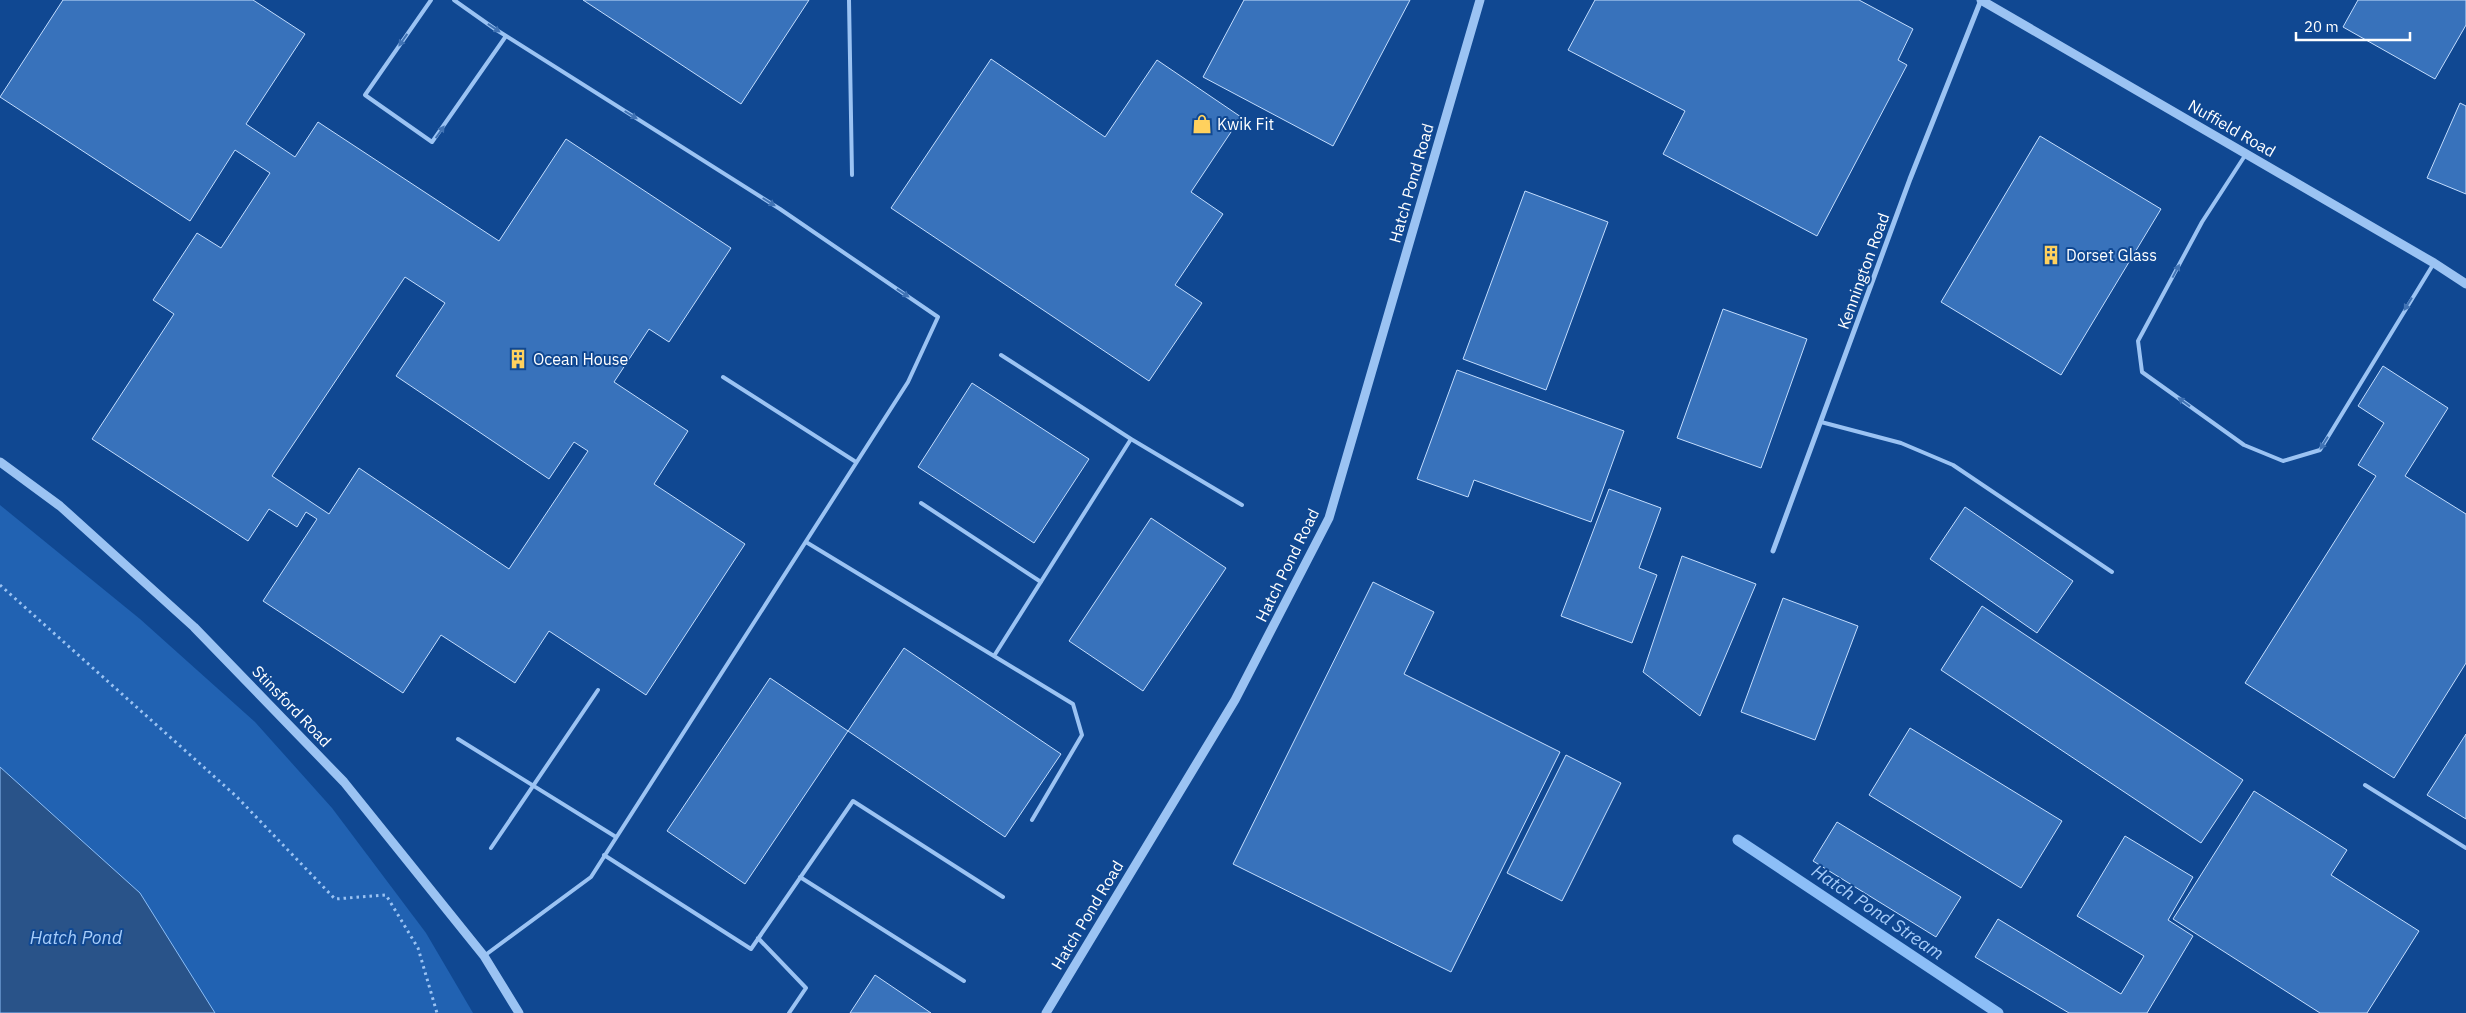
<svg xmlns="http://www.w3.org/2000/svg" width="2466" height="1013" font-family="'IBM Plex Sans',sans-serif">
	<style>
		.green { fill: #2162b2 }
		.water { fill: #295389; stroke: #8cbef7 }
		.lines { fill: none; stroke-linecap: round; stroke-linejoin: round }
		.stream { stroke: #8cbef7; stroke-width: 11 }
		.building { fill: #3872bb; stroke: #c3ddfe; fill-rule: evenodd }
		.path { stroke: #9bc3f3; stroke-width: 3; stroke-dasharray: 2.5 4; stroke-linecap: butt }
		.service { stroke: #9bc3f3; stroke-width: 4 }
		.minor { stroke: #9bc3f3; stroke-width: 5 }
		.tertiary { stroke: #9bc3f3; stroke-width: 9 }
		.oneway { fill: #4173b4 }
		.labels { text-anchor: middle; dominant-baseline: central; stroke-width: 4; stroke-linejoin: round; paint-order: stroke }
		.poi-label { font-size: 16px; fill: #fff; stroke: #104892; text-anchor: start }
		.street-label { font-size: 16px; fill: #fff; stroke: #104892 }
		.water-label { font-size: 18px; font-style: italic; fill: #a7cdfa; stroke: #104892 }
	</style>
	<rect width="100%" height="100%" fill="#104892"/>
	<!-- green -->
	<path class="green" d="M0,505L140,619L255,722L332,808L426,933L473,1013H0Z"/>
	<!-- water -->
	<path class="water" d="M0,767L140,893L215,1013H0Z"/>
	<g class="lines">
		<!-- stream -->
		<path class="stream" d="M1738,840L1998,1013"/>
	</g>
	<!-- building -->
	<path class="building" d="M63,0H253L305,34L246,124L295,157L318,122L499,241L566,139L731,248L669,342L649,329L614,382L688,431L654,484L745,544L646,695L549,631L515,683L441,635L403,693L263,601L317,519L306,512L297,527L269,509L248,541L92,439L174,314L153,300L197,233L221,248L270,173L235,150L190,221L0,97ZM405,277L445,303L396,376L549,479L574,442L588,451L509,569L359,468L329,514L272,476Z
		M583,0H809L741,104Z
		M1244,0H1410L1333,146L1203,77Z
		M1595,0H1859L1913,29L1898,60L1907,65L1817,236L1663,154L1685,111L1568,50Z
		M2358,0H2466V25L2435,79L2343,27Z
		M991,59L1105,137L1157,60L1241,117L1191,192L1223,214L1175,285L1202,303L1149,381L891,208Z
		M2460,103L2466,106V194L2427,178Z
		M2040,136L2161,209L2061,375L1941,302Z
		M1525,191L1608,222L1546,390L1463,359Z
		M1723,309L1807,339L1761,468L1677,438Z
		M2383,366L2448,408L2405,476L2466,514V663L2394,778L2245,683L2376,476L2358,465L2384,423L2358,406Z
		M1457,370L1624,431L1591,522L1474,480L1468,497L1417,479Z
		M972,383L1089,459L1034,543L918,467Z
		M1609,489L1661,508L1639,568L1657,575L1632,643L1561,616Z
		M1965,507L2073,581L2037,633L1930,559Z
		M1151,518L1226,568L1143,691L1069,641Z
		M1682,556L1756,584L1700,716L1643,672Z
		M1373,582L1434,612L1404,674L1560,752L1451,972L1233,864Z
		M1783,598L1858,626L1815,740L1741,712Z
		M1982,606L2243,780L2201,843L1941,670Z
		M904,648L1061,754L1005,837L848,731Z
		M770,678L848,731L745,884L667,831Z
		M1910,728L2062,821L2021,888L1869,795Z
		M2466,734V819L2427,795Z
		M1566,755L1621,783L1562,901L1507,873Z
		M2254,791L2347,850L2331,875L2419,931L2367,1013H2320L2173,919Z
		M1837,822L1961,897L1936,937L1813,861Z
		M2125,836L2193,877L2168,920L2193,936L2147,1013H2069L1975,957L1998,919L2121,994L2144,956L2077,916Z
		M875,975L931,1013H850Z"/>
	<g class="lines">
		<!-- path -->
		<path class="path" d="M0,585L236,796L335,899L386,895L418,948L437,1013"/>
		<!-- service -->
		<path class="service" d="M431,0L365,95L432,142L506,36
			M454,0L495,29L780,209L938,317L908,382L591,877L484,956
			M849,0L852,175
			M2246,154L2202,222L2138,341L2142,372L2244,445L2283,461L2320,450L2434,263
			M723,377L856,462
			M1821,422L1901,443L1953,465L2112,572
			M1131,439L1242,505
			M921,503L1041,582
			M806,542L1073,704L1082,735L1032,820
			M994,656L1131,439L1001,355
			M458,739L616,837
			M2365,785L2466,848
			M491,848L598,690
			M604,855L751,949L853,801L1003,897
			M800,877L964,981
			M758,938L806,988L789,1013"/>
		<!-- minor -->
		<path class="minor" d="M1773,551L1910,179L1981,0"/>
		<!-- tertiary -->
		<path class="tertiary" d="M1981,0L2434,263L2466,284
			M0,462L60,506L194,627L344,782L484,956L519,1013
			M1046,1013L1235,700L1329,518L1480,0"/>
	</g>
	<!-- one-way arrows -->
	<defs><path id="oneway-solid" d="M-6-.8H1V-3.2L6.5 0L1 3.2V.8H-6Z" transform="scale(1.25)"/></defs>
	<g class="oneway">
		<use href="#oneway-solid" transform="translate(494 28) rotate(34)"/>
		<use href="#oneway-solid" transform="translate(403 40) rotate(125)"/>
		<use href="#oneway-solid" transform="translate(631 115) rotate(32)"/>
		<use href="#oneway-solid" transform="translate(440 132) rotate(-55)"/>
		<use href="#oneway-solid" transform="translate(769 202) rotate(32)"/>
		<use href="#oneway-solid" transform="translate(2176 271) rotate(-62)"/>
		<use href="#oneway-solid" transform="translate(903 293) rotate(34)"/>
		<use href="#oneway-solid" transform="translate(2408 304) rotate(122)"/>
		<use href="#oneway-solid" transform="translate(2184 402) rotate(-144)"/>
		<use href="#oneway-solid" transform="translate(2324 443) rotate(122)"/>
	</g>
	<!-- icons -->
	<defs>
		<symbol id="shop-bare" viewBox="-9 -9 18 18"><path d="M-5-2.5h2.3a2.7 3.5 0 0 1 5.4 0H5L5.5 6h-11ZM-1.5-2.5h3a1.5 2.3 0 0 0-3 0Z" fill="#ffd15e" stroke="#104892" stroke-width="2.5" paint-order="stroke"/></symbol>
		<symbol id="building-bare" viewBox="-9 -9 18 18"><path d="M-4-6H4V6H1V3H-1V6H-4ZM-2.5-4.3h1.7v1.8h-1.7ZM.8-4.3h1.7v1.8H.8ZM-2.5-1h1.7V.8h-1.7ZM.8-1h1.7V.8H.8Z" fill="#ffd15e" stroke="#104892" stroke-width="2.5" paint-order="stroke"/></symbol>
	</defs>
	<g fill-rule="evenodd">
		<use href="#shop-bare" x="1188" y="110" width="28" height="28"/>
		<use href="#building-bare" x="2037" y="241" width="28" height="28"/>
		<use href="#building-bare" x="504" y="345" width="28" height="28"/>
	</g>
	<g class="labels">
		<!-- poi labels -->
		<g class="poi-label">
			<text x="1217" y="124">Kwik Fit</text>
			<text x="2066" y="255">Dorset Glass</text>
			<text x="533" y="359">Ocean House</text>
		</g>
		<!-- street labels -->
		<g class="street-label">
			<text transform="translate(2232 128) rotate(30)">Nuffield Road</text>
			<text transform="translate(1411 183) rotate(-74)">Hatch Pond Road</text>
			<text transform="translate(1863 271) rotate(-70)">Kennington Road</text>
			<text transform="translate(1287 565) rotate(-64)">Hatch Pond Road</text>
			<text transform="translate(292 706) rotate(46)">Stinsford Road</text>
			<text transform="translate(1087 915) rotate(-59)">Hatch Pond Road</text>
		</g>
		<!-- water labels -->
		<g class="water-label">
			<text transform="translate(1878 912) rotate(34)">Hatch Pond Stream</text>
			<text x="76" y="937">Hatch Pond</text>
		</g>
	</g>
	<!-- scale -->
	<path d="M2296 32v8h114v-8" fill="none" stroke="#ffffff" stroke-width="2.5"/>
	<text x="2304" y="32" font-size="15" fill="#ffffff" stroke="#104892" stroke-width="4" paint-order="stroke">20 m</text>
</svg>
